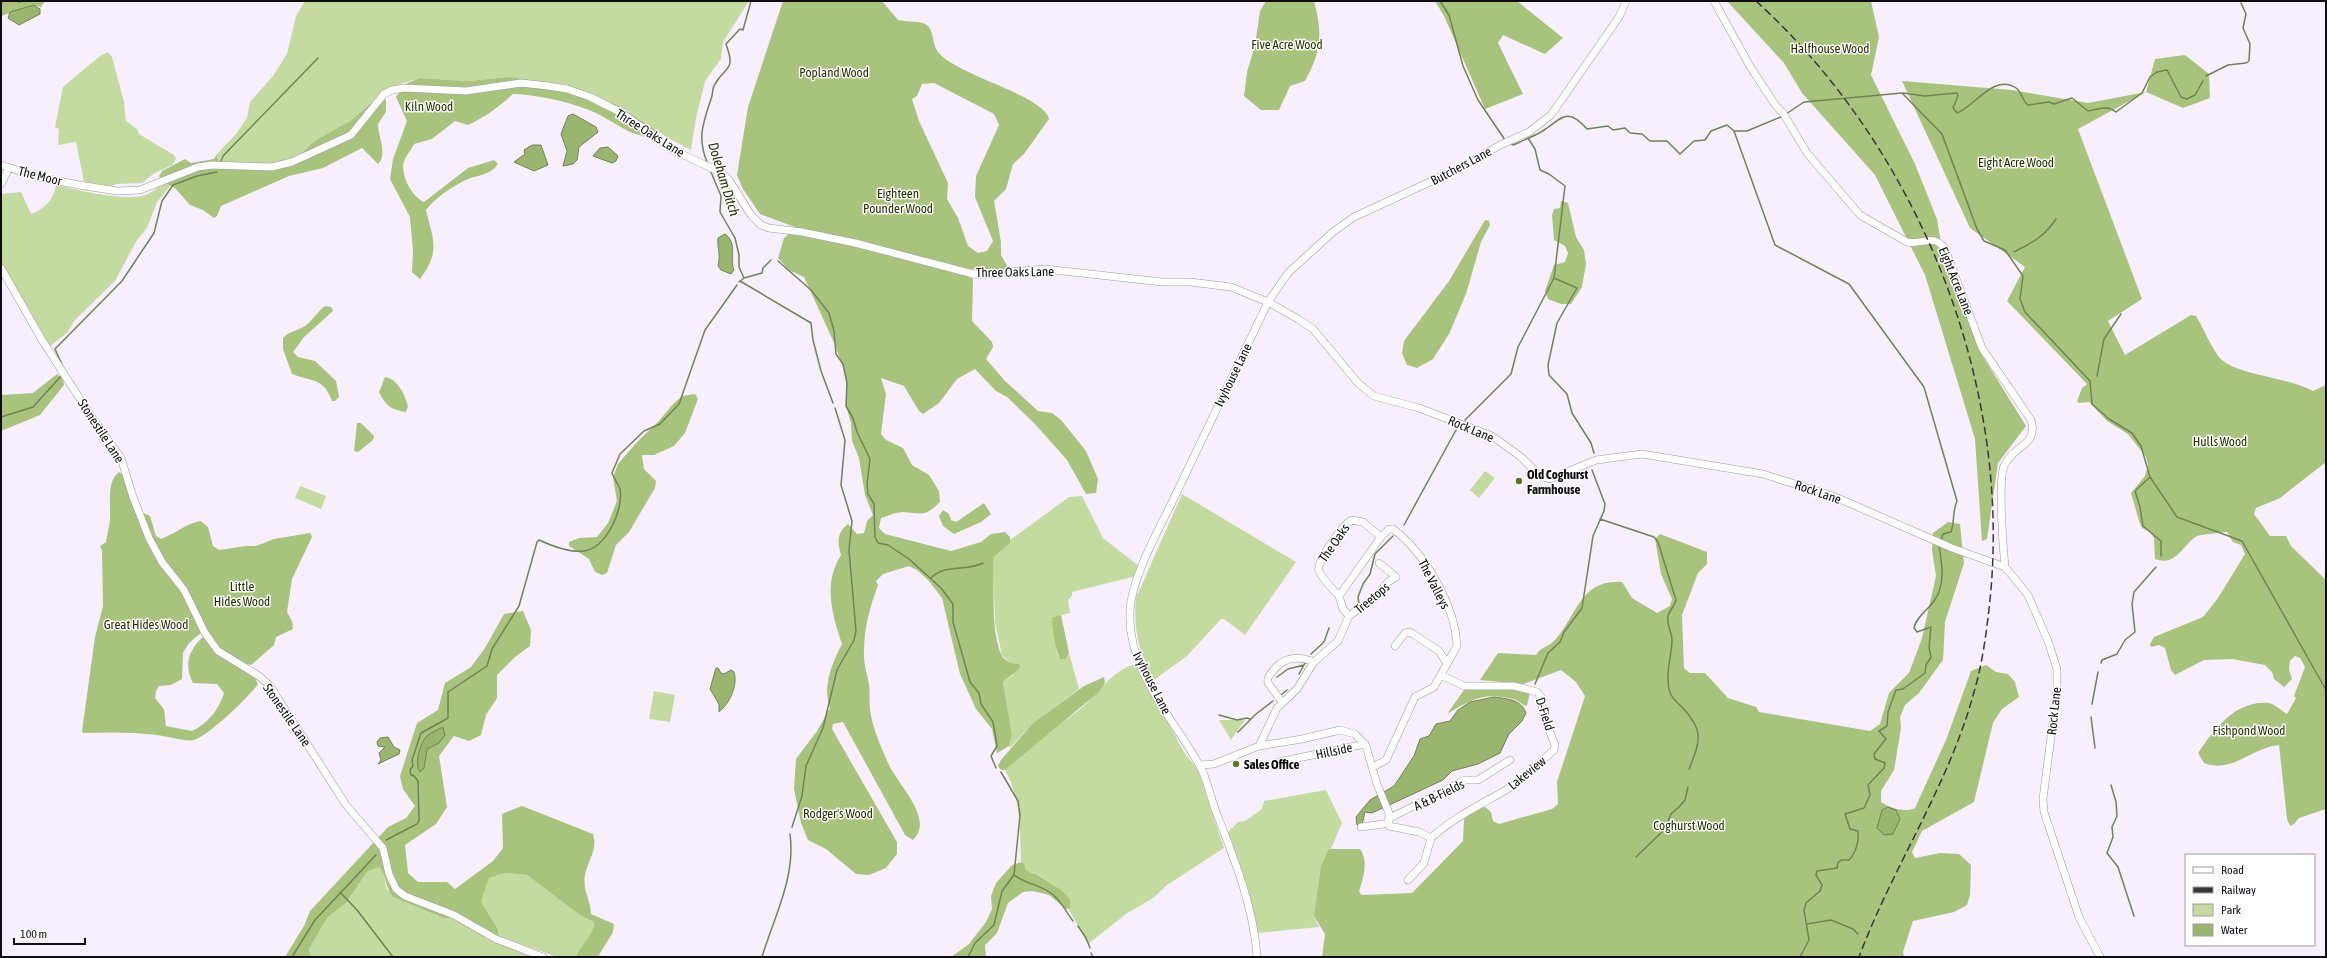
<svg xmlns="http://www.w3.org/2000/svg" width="2327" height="958" font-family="'Asap Condensed',sans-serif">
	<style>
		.green { fill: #c3db9f }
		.forest { fill: #a8c47c; fill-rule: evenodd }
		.water { fill: #9ab56e; stroke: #708352 }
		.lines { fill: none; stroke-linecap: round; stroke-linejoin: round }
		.stream { stroke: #708352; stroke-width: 1.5 }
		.minor-casing { stroke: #a098a6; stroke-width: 8 }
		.minor { stroke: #fff; stroke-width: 7 }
		.rail { stroke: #38353b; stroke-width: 1.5; stroke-dasharray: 8 4; stroke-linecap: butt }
		.poi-dot { fill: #5b7629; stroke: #fff; stroke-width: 1.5 }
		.labels { text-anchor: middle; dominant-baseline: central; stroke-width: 3; stroke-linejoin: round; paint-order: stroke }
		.park-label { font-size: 13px; fill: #243400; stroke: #fff }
		.street-label { font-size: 13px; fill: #0f0d11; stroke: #fff }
		.poi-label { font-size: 13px; font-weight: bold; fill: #0f0d11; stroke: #fff; text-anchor: start }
		.water-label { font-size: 14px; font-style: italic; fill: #243400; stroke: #fff }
	</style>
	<rect width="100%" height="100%" fill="#f7effe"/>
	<!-- green -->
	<path class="green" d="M305,1H749L723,42L721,59L705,81L696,118L691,150L670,139L619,106L509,77L468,81L420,78L388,88L350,121L316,140L296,158L276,166L218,161L217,154L236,134L247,118L250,102L273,76L287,54L296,16Z
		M108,52L112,57L124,102L126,121L137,129L139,134L174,155L176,159L172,165L153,174L142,183L116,184L112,186L84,182L76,142L58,145L59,129L55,127L63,87L100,56Z
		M164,183L170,186L157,202L147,228L137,240L115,281L74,321L68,332L49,347L1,264V194L21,192L31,214C45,209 54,199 56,185C79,190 127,203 148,194C154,191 159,186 164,183Z
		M1485,471L1495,478L1479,498L1470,490Z
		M300,486L326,496L321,509L295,498Z
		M1182,494L1296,562L1245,635L1224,619H1221L1187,656L1154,680C1139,653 1133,629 1136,598Z
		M1082,496L1103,538L1140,567L1136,576L1072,592V596L1068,600L1070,613L1053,617L1057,654L1060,659H1066L1069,653L1079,689L1033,723L1011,747L1009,746L1012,735L1003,682L1013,675L1010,663L1002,655L995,622L993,558L1010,543V540L1069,497Z
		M1136,664L1184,752L1198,770L1224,848L1167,885L1153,898L1126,914L1088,944L1068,908H1070L1060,889L1037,874L1032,875L1026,870L1025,864L1021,862C1020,829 1021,799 1005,770C1028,748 1054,729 1079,710C1098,695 1111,670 1136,664Z
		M654,691L675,695L670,722L649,719Z
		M1219,720H1245L1231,740Z
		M1326,790L1342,823L1327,858L1316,905L1314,916L1319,927L1258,933L1227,833L1238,822L1245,821L1262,809L1264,801Z
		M379,867L383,872L387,890L444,918H452L483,937L532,957H311L309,949L327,918L346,903L367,872Z
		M505,873L527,875L581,916L594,922C594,935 580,945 576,957H557L498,936V929L481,902L489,878Z"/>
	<!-- forest -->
	<path class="forest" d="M1,1H45L41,7L34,5L1,16Z
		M783,1H882L898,20C906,22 915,21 923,23C935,27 931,42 938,52C946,62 965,70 977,76C993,84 1046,102 1049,119L1024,154L1013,164L1006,189L994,201L1001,242V255L1009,269L1007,271L965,269L855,239L800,229L760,214L743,189L737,175L748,107ZM934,83L994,114L999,125L976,176L975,197L993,241L987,251L978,253L968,246L958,218L947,199L948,183L919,121L912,99L917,96L922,84Z
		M1266,1H1314C1323,34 1321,52 1305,81L1290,86L1279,110H1261L1244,96L1247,72L1255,45L1260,11Z
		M1435,1H1517L1563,38L1545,54L1503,35L1498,43L1523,94L1485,109L1444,16Z
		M1727,1H1871L1879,37L1871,75L1915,164L1937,219L1942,249L1979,350L2026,426L1998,463L1987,539L1982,541L1975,439L1925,275L1875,175L1802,93L1784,63Z
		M2185,55L2209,74L2210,98L2183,108L2146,92L2078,129L2142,299L2108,321L2125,355L2191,315L2196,316C2204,329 2210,345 2219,357C2233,375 2289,377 2313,391L2326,385V462L2280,498L2256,508L2254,514L2270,536H2286L2291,546L2326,580V809L2299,818L2294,824L2290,826L2287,819L2279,745C2252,747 2233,774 2204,763L2198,753C2215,729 2235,700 2269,703C2275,704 2282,711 2287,714L2296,698L2294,696L2305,667L2300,658L2295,656L2290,661L2289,669L2292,679L2284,687L2274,679L2272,672L2265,665L2232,659L2204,660L2175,675L2171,670L2165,648L2159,645L2151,647L2150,644L2154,637L2203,617L2218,598L2245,554L2241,545L2233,542L2227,532C2225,532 2199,535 2197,536C2183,544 2177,567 2155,559L2154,538L2150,532L2142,528L2139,521L2131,493L2145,476L2148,465L2146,457L2128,434L2107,421L2089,402L2079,403L2077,401L2082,388L2087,384L2007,301L2025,267L1970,228L1902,81L2012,90L2088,103L2146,92L2155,59Z
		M509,77L559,84L619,106L657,131V136C633,141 611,118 589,110C565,101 539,95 513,94C499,107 485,117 468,125L455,121L432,139L414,144C411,150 406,156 404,161C400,175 412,197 424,202L468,168L494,160L498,164C492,174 479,175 468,179C453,186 436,197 426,210C433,240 441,251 420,279L412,272L413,251L410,217L390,179L393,159L407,121L396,97L405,84L420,78L468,81Z
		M378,97L386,100V112L378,124C378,136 388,155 378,164L362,148L323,168L289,176L221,206L217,216L214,218L203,210L190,205L175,188L164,183L159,176L162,171L185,159L191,163L214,159L217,154L218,161L276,166L296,158L316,140L350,121Z
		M1561,201L1568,203L1576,237L1584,250L1586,264L1582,287L1571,304H1561L1548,299L1545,291L1554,265L1565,262L1568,253L1565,246L1554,240L1552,215L1554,209L1560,208Z
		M1485,220L1489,221L1490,225L1481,242L1466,294L1449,334L1433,359L1417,368L1407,365L1402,353L1404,341L1449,281Z
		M791,232L829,238L967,274L973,279L972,321L992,342L993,347L986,359L1005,381L1038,411L1052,413L1061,420L1086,451L1098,479L1096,493L1086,494L1067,460L1035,424L1007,397L996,391L975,369L957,379L939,403L923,414L919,411L904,386L881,378L886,394L881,434L886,440L903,448L912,465L929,475L939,491L940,502C923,518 923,513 903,512C896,512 888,516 881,518L879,528L885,534L951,551L981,542L991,534L1005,532L1010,537V543L993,558C995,587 990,627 1001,654C1005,662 1012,664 1019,664L1020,668L1003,682L1012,735L1009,746L997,753L992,729L976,709L960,674L942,598L928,580L917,570L909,566L883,574L876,581L878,585C870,607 864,628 864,651C863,662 867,673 869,684C870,692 869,700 870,709C872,728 881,746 888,763C898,785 935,819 913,840L905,835L843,722L833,724L832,729L897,842V854L886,868L869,875L856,874L826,849L808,840L801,823L794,789L796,759L817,731L830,708C822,687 832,663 842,644C832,615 823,583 841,555C837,542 837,532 848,524L857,534L864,533L867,521L873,515L865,495L859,458L852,441L851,423L846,406V375L835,345L804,277L789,270L778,258L784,238Z
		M325,306L331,307L333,311L304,337L293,352L298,357L315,361L336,381L339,397L335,401H332C323,377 312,382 292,374L283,349V338C289,331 297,331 305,326C312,321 318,311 325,306Z
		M57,374L63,379L64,385L40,415L1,431V393L3,395L33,393Z
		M385,377C398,379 405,395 408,406L406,412C391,410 385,405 379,392Z
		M695,394L698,399L685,433L674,446L654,455H642L644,469L656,481L655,488L629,532L616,545L607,573L602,575L595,572L589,559L569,546V542L579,538L597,537L608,523L617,501L613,477L618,464L638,441L658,422L673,404L682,396Z
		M357,423H361L374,436L373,440L358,452L354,451Z
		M119,472L124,476L154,552L180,587L202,632L189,643L183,653L182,679L171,685L159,686L156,691L155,698L164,709L166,726L192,731C208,724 219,709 224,693L217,684L193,683C184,666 188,650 203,637L255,678L258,684C250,696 208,736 194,740C188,742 165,736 157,735C134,732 107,732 83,733L82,731L95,637L103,606L102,551L100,546L106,542C107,535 109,527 110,520C111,505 106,482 119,472Z
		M984,503L991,514L981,522L954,534L943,526L939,516L943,510L949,514L951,520L956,522Z
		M144,513L150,516L156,536L161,539C175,534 186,523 201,521L208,527L213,546L219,550L246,546H256L274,539L310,533L312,537L292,579L287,612L292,621L293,629L276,637L274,645L251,665L244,664L222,651L209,634L192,598L160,554L143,517Z
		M1948,522L1960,524L1964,563L1945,622L1943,660L1919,693L1905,705L1900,717L1901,728L1894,770L1881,791V802C1890,808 1905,813 1915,808L1946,740L1971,671L1986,665L1996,672L2008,674L2015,682L2019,697L2002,709L1993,723L1974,802L1922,831L1912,852L1915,858L1940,853L1959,854L1971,865L1970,895L1967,905L1954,912L1913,921L1903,952L1904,957H1322L1325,934L1314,916L1321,866L1329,849H1360C1369,861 1363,878 1359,892L1362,895L1412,893L1463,841L1464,819L1475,809L1485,807L1491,812L1493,821L1499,824L1552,809L1558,804L1557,782L1585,696L1576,682L1561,670L1523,684L1480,680L1498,653L1536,655C1540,647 1549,647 1555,640C1577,616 1580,579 1622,582L1632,598L1657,613L1670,606L1672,599L1661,574L1655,539L1660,534L1707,552V564L1698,573L1682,615L1684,668L1690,673H1705L1728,698L1756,707L1759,712L1870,731L1880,724L1889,693L1909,673L1922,638L1936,576L1932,550L1933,533Z
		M523,611L531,630L530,646L515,657L497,675V698L486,715L481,735L469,741L454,736L439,756L447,807L436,824L405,845L408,873L418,882H447L455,889L493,861L503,848L502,814L522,806L593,834C598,850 588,859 585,875C582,890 591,900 591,914L614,924L613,932L599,955L601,957H576C580,945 594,935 594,922L581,916L527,875L505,873L489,878L481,902L498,929V936L483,937L452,918H444L393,897C385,888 387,876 379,867L367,872L346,903L327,918L309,949L311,957H285L304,926L310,911L388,827L406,818L415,806L403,789L400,776L417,723L438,710L445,683L471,667L485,648L504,614Z
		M1061,615L1069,653L1066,659H1060C1057,653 1050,623 1053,617Z
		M1104,677L1105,683L1099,692L1005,770H1001L998,766L1001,760L1033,723L1084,686Z
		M1502,685L1530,692L1527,706C1521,705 1519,700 1513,699C1484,692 1472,699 1447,714L1464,690Z
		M1021,862L1025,864L1026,870L1032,874H1036L1060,889L1070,899V908L1066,909L1049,895L1033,891L1023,892L1008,903L997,933L985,945L986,957H951L969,944L986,922L992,909L991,896L996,883L1012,865Z"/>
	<!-- water -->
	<path class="water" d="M34,5L40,9V14L19,25L8,18L10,12Z
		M573,114L596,127L598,132L579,147L577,160L573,164L563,166L567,151L561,134L568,116Z
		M532,145H541L548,165L534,171L514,162L525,154L524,150Z
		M608,147L618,156L616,161L612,163L593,156L600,148Z
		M725,234C738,243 729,258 734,270L731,274L721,270L718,266C721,252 717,250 718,238Z
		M716,668H718L721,673L724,674L731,670L734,672C738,685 730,703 719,712V704L710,689Z
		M1494,697C1507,699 1521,699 1526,713L1522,721L1509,734L1500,753L1478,764L1452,771L1443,780L1372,813L1365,812L1362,825H1357L1356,817L1370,800L1394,786L1414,756L1420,739L1429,736L1436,724L1450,721L1458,710L1470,702Z
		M443,727L445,735L439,743L427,749L424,768L420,772C414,764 420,743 427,736C431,732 438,730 443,727Z
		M388,737L394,747L400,750L399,754L378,764L381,760L379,753L385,747L378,746L377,742L380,738Z
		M1888,807L1896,810L1900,819L1893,834L1884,835L1877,828L1882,810Z"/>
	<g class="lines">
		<!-- stream -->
		<path class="stream" d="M1440,1L1449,15L1463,66L1478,100L1505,140
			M19,2L23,1
			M2206,76L2228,65L2246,63L2249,61L2250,44L2243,28L2246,14L2241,3
			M1903,93L1925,96L1957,93L1958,96L1953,108L1957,113C1974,107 1994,73 2016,88C2022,92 2022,101 2028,105L2049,102L2054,104L2072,98L2088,111C2099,110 2106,104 2116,112L2142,93L2150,77L2157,72L2167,70L2181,97L2187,99L2195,95L2203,81
			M1786,114L1804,102L1902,93L1942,134L1977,229L1984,241L2005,250L2023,276L2020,299L2025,312L2090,381L2092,404L2109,419L2132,433L2141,446L2150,477L2177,517L2242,541L2326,690
			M1734,131H1747L1783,116
			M1510,143L1513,145C1522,141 1532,137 1541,132C1561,120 1566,105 1587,129L1608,126L1613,130L1625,128L1630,133L1642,134L1650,141H1667L1680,154L1694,141L1705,140L1711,131L1727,125L1734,131L1775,245L1849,284L1924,387L1957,501C1952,512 1955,521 1951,532L1943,534L1941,540
			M707,162C697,137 703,124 711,99C713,95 712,88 715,84C726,65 736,72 726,44L740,29L743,30L751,1
			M220,163L223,156L318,58
			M711,172L721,196L720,212L735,238L739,255V267L744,278L739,282
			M2014,252C2032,243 2045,236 2056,219
			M778,261L811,290L829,313L834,331L836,354L843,364L847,383L846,406L853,418L857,432L870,459L867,484L868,494L874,504L875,537L878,543L888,545L909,559L941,588L953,604V622L970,682L979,693L981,704L993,722L997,746L991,756L996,768
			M744,278L762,273L763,268L771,260
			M1554,278L1577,288L1557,323L1548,365L1549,375L1567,394L1572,413L1591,443L1594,453
			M740,281L811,323L813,340L821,371L833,403
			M65,371L55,349L122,281L154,233L162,201L173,185L197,176L217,172
			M2097,376L2104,339L2121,314
			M1,417L33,407L62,375
			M1465,420L1511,374L1518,347L1554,278L1565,186L1549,174L1540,170L1535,149L1528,138
			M2150,477L2135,491L2140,507L2143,526L2161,541V556
			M1600,519L1654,537L1658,542L1676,600C1674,607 1669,611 1668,616C1666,624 1672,632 1672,640C1672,656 1665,673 1669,689C1670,695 1676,702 1681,706C1704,730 1701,740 1689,769
			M1404,525L1456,430
			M931,578C946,563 966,572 983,563
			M1359,604L1358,597L1363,584L1370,574L1375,554L1393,536
			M1311,654L1324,642L1329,628
			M2101,663L2102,660L2117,654L2125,640L2135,632L2132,604L2134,592L2156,567
			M1299,674L1305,663
			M1277,677L1288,669L1304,665
			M1535,684L1548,653L1560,642L1564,632L1582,608L1593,536L1604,511L1605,504L1592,470
			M1281,695L1287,690
			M2092,704L2098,672
			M1219,715L1237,720L1247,718L1250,719
			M2091,717L2095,748
			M1238,732L1256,714L1273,701
			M2111,785L2116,802L2117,816L2112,827L2113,837L2107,853L2118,867L2134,916
			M792,827L802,796L806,766L823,728L837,670L854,640L856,631L849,550L852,521L841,485L845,440L835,408
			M386,840L417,824L419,820L418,781L414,776L411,775L410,770L413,766L412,760L421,733L448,718V692L487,666L492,649L519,606L537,542L539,540C552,546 569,553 584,551C606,548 624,510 620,489C618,484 614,478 612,473L620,454L644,431L660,424L679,404L705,330L737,285
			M1636,857L1665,829L1671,814L1679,807L1685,800L1688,787
			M1014,875C1026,884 1040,885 1051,893C1061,900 1066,912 1073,921
			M340,892L357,910L393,957
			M1807,924L1831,920L1853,929L1858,934
			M1078,926L1086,938L1090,948
			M1091,953L1093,957
			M292,957L315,920L376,855
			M762,957C774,917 796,877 790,834
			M968,957L975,943L994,925L1002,891L1014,875L1020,815L1018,801L1001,772
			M1800,957L1809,940L1804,910L1806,903L1820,891L1822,885L1816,875L1817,871L1837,868L1838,863L1841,860H1849C1856,853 1859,841 1858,831L1850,829L1845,814L1864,808L1870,795L1868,785L1884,768L1885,763L1875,759L1874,754L1886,739L1879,731L1887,726L1888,712L1896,690L1903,689L1925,673L1926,665L1931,657L1929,648L1931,627L1917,632L1914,628C1916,617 1928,610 1934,601C1946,585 1942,563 1939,546"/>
		<defs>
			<path id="minor" d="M1714,1L1751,68L1776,106L1783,113L1807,153L1860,215L1907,242C1924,245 1934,233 1945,249L1982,348L2031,420C2039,446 2013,445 2004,466C1998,482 2003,547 2005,567
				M1,165L38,177L79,185L117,191L140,190L198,167L212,165L272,167L292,162L351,135L384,94L392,90L405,88L466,91L521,83L548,86L567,89L590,97L622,113L673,150L722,173L729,180L751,215L761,225L769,228L802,232L855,243L977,275L1045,269L1162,282H1190L1231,287L1268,302L1298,319L1313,329L1358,383L1374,396L1419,408L1492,436L1521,457L1540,476L1550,479L1596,460L1642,454L1763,474L1833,496L1952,548L2005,567L2028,595L2048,641L2057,669V690L2043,799L2044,812L2079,917L2100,957
				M1,184L9,168
				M1,268L42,340L91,416L121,458L133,497L149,538L162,562L184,590L205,633L218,651L259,676L270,686L346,805L383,848L389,874L396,889L405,896L454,915L496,939L543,957
				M1339,596C1333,589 1323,580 1319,571C1315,563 1343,524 1352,520L1363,522L1381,537
				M1349,616L1376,597L1388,582L1396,577L1379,563
				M1395,646L1405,633L1410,632L1439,651L1446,662
				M1282,702L1268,683C1267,678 1269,676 1272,672C1283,657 1297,655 1314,662
				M1259,746L1302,739L1340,730L1355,734L1366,746L1377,784L1389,813V826L1419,832L1431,838L1424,863L1408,880
				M1279,762L1365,744
				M1200,765L1214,764L1259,746L1277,708L1297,689L1314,662L1338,641L1349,616L1343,609L1339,596L1381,537L1389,529H1393C1425,553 1455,605 1457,646L1434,687L1415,697L1386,760L1373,767
				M1388,819L1457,784L1465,780H1478L1510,760
				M1361,827L1384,824
				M1431,838C1454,817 1480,805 1506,790C1524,779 1539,763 1554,750L1555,745L1543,715L1541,697L1537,692L1514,686H1464L1441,675
				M1257,957C1254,907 1233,856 1215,809C1210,795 1207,779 1200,766C1173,718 1127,670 1130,612C1131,577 1160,528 1175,496C1206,432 1237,367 1268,302L1288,273L1333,232L1354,217L1460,168L1500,145L1529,132L1551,115L1619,17L1626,1"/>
		</defs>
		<!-- minor casing -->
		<use href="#minor" class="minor-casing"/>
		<!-- minor -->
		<use href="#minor" class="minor"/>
		<!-- rail -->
		<path class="rail" d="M1756,1C1920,150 2015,388 1989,609C1986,636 1982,665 1974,692C1949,785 1893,866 1859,957"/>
	</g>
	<!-- markers -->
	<g class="poi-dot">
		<circle cx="1519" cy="481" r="4"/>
		<circle cx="1236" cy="764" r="4"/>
	</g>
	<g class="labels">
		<!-- park labels -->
		<g class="park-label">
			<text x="1287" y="44">Five Acre Wood</text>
			<text x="1830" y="48">Halfhouse Wood</text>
			<text x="834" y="72">Popland Wood</text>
			<text x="429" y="106">Kiln Wood</text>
			<text x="2016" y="162">Eight Acre Wood</text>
			<text x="898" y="193">Eighteen<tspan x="898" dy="15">Pounder Wood</tspan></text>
			<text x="2220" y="441">Hulls Wood</text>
			<text x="242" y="586">Little<tspan x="242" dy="15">Hides Wood</tspan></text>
			<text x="146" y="624">Great Hides Wood</text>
			<text x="2249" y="730">Fishpond Wood</text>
			<text x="838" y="813">Rodger's Wood</text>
			<text x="1689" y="825">Coghurst Wood</text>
		</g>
		<!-- street labels -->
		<g class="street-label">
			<text transform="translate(650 133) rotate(32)">Three Oaks Lane</text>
			<text transform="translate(1461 166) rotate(-28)">Butchers Lane</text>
			<text transform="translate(40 176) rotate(14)">The Moor</text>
			<text transform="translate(1015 272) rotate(-1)">Three Oaks Lane</text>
			<text transform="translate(1956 281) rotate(68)">Eight Acre Lane</text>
			<text transform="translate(1233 375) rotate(-64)">Ivyhouse Lane</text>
			<text transform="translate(1471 429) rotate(23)">Rock Lane</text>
			<text transform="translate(101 431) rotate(57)">Stonestile Lane</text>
			<text transform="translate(1818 492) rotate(19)">Rock Lane</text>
			<text transform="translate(1334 543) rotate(-55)">The Oaks</text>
			<text transform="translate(1434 584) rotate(63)">The Valleys</text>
			<text transform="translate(1372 598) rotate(-40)">Treetops</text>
			<text transform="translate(1152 683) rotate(63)">Ivyhouse Lane</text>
			<text transform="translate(2054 711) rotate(-84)">Rock Lane</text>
			<text transform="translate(1545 714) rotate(72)">D-Field</text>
			<text transform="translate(287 715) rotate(55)">Stonestile Lane</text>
			<text transform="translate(1334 751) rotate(-12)">Hillside</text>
			<text transform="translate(1527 773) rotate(-39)">Lakeview</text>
			<text transform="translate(1439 795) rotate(-26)">A &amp; B-Fields</text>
		</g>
		<!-- poi labels -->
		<g class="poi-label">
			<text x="1527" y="474">Old Coghurst<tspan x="1527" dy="15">Farmhouse</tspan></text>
			<text x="1244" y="764">Sales Office</text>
		</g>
		<!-- water labels -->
		<g class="water-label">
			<text transform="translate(724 179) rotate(73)">Doleham Ditch</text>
		</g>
	</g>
	<!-- border -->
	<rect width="2327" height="958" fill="none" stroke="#0f0d11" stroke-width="4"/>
	<!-- legend -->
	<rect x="2185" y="854" width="130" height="92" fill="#ffffff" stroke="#9f9ea0"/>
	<rect x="2193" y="867" width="20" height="6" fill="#ffffff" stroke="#9f9ea0"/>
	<text x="2221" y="874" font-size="12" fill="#0f0d11">Road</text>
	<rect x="2193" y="887" width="20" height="6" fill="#38353b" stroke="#9f9ea0"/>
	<text x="2221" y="894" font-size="12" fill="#0f0d11">Railway</text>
	<rect x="2193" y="904" width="20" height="12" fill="#c3db9f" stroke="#9f9ea0"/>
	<text x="2221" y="914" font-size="12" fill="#0f0d11">Park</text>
	<rect x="2193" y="924" width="20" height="12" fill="#9ab56e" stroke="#9f9ea0"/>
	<text x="2221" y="934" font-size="12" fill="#0f0d11">Water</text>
	<!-- scale -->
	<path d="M14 938v6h71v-6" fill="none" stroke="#0f0d11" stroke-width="2"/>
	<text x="20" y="938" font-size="12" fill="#0f0d11" stroke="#ffffff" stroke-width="3" paint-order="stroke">100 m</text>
</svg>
